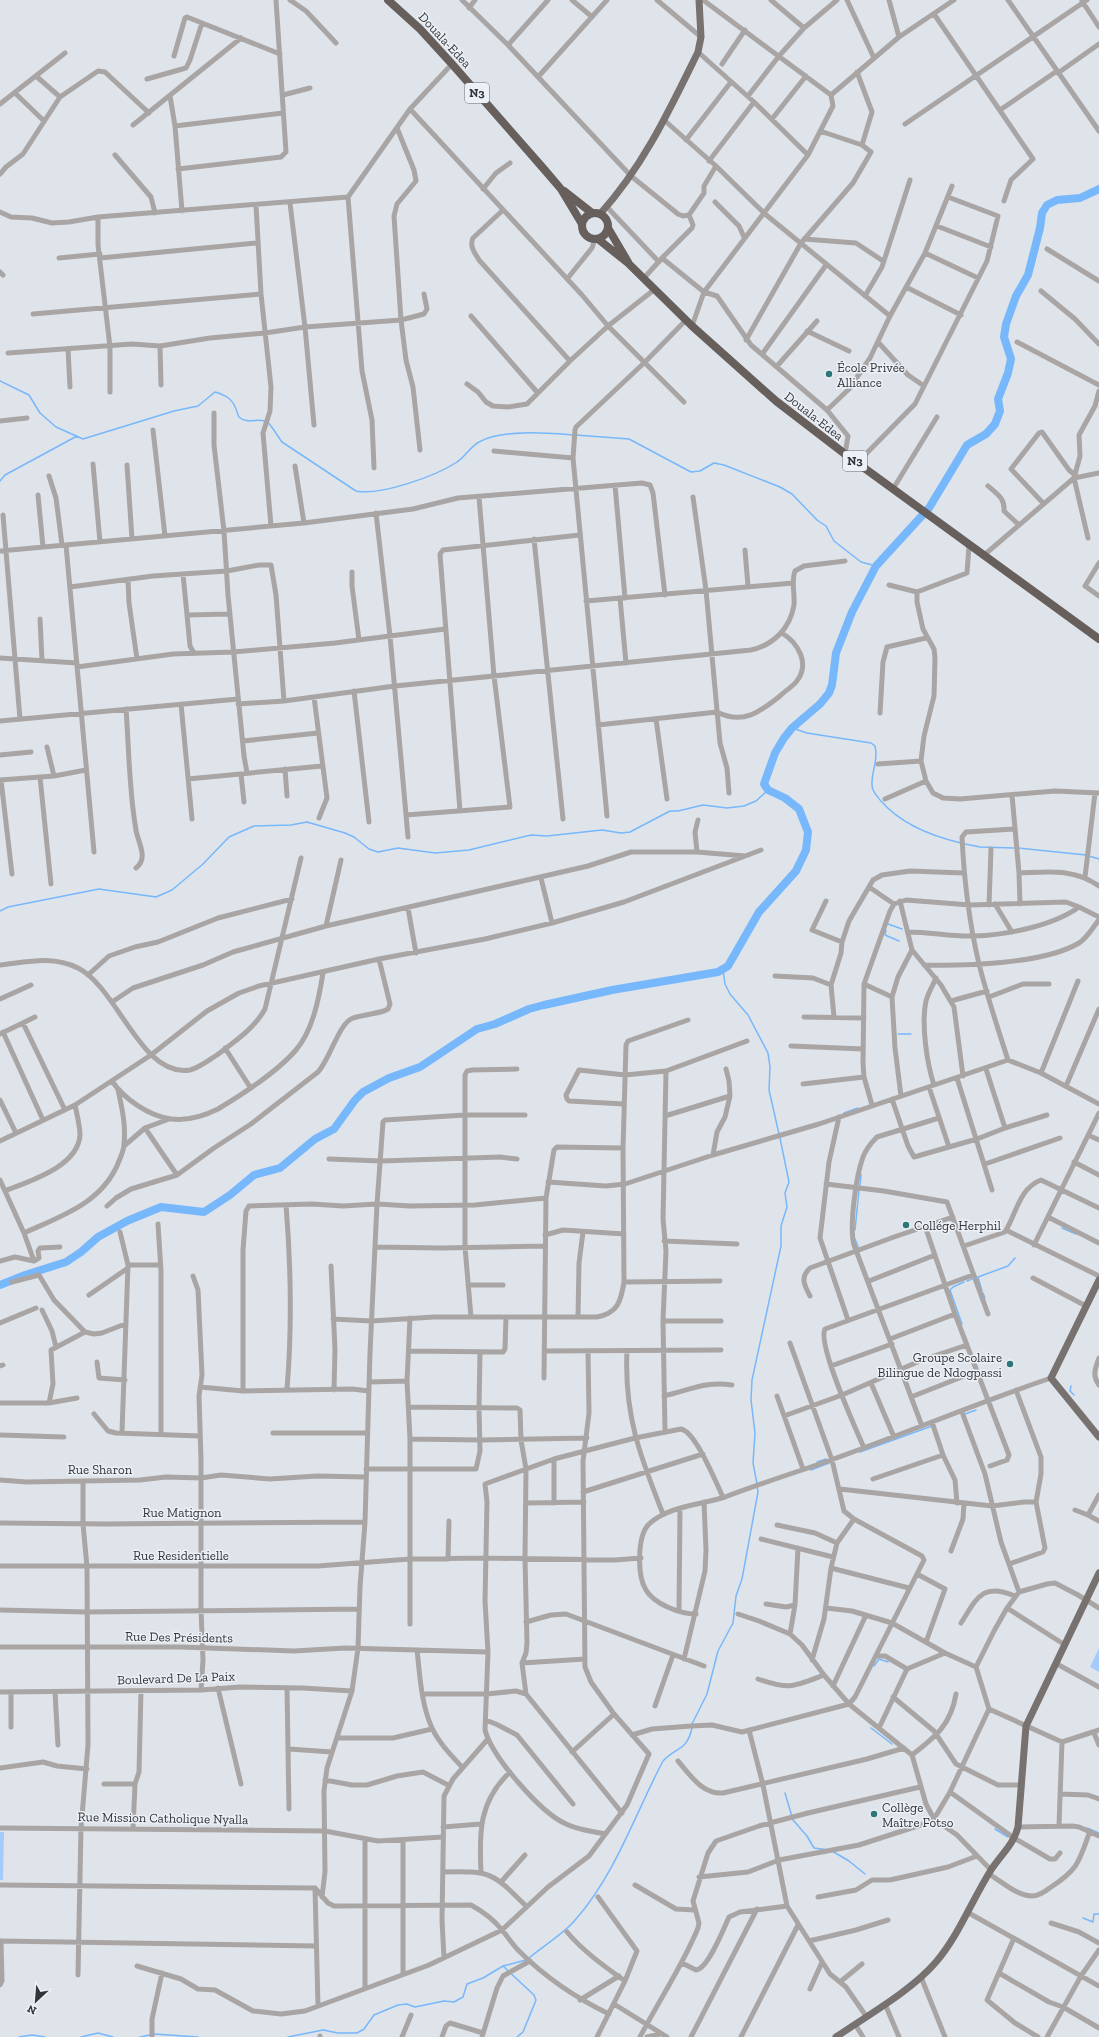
<svg xmlns="http://www.w3.org/2000/svg" width="1099" height="2037" font-family="'Zilla Slab',serif">
	<style>
		.grass { fill: #a4cbfb }
		.lines { fill: none; stroke-linecap: round; stroke-linejoin: round }
		.stream { stroke: #77b7fb; stroke-width: 1.5 }
		.river { stroke: #77b7fb; stroke-width: 8 }
		.minor { stroke: #a9a5a4; stroke-width: 5 }
		.major { stroke: #77726f; stroke-width: 7 }
		.highway { stroke: #665f5c; stroke-width: 8 }
		.poi-dot { fill: #2d7779; stroke: #ecf1f7; stroke-width: 1.5 }
		.labels { text-anchor: middle; dominant-baseline: central; stroke-width: 3; stroke-linejoin: round; paint-order: stroke }
		.shield { fill: #ecf1f7; stroke: #6b6d71; stroke-width: 1 }
		.shield-label { font-size: 12px; font-weight: bold; fill: #343538 }
		.street-label { font-size: 13px; fill: #343538; stroke: #ecf1f7 }
		.poi-label { font-size: 13px; fill: #343538; stroke: #ecf1f7; text-anchor: start }
	</style>
	<rect width="100%" height="100%" fill="#dfe4ea"/>
	<!-- grass -->
	<path class="grass" d="M1099,1648V1672L1090,1667Z
		M0,1832H4L3,1880H0Z"/>
	<g class="lines">
		<!-- stream -->
		<path class="stream" d="M0,381L29,395L40,413L56,427L83,439L174,411L198,406L215,392C225,395 232,398 236,409C237,411 238,416 239,417C247,425 259,417 267,422C271,424 278,437 282,442L356,491C380,496 436,476 457,462C465,457 471,446 479,442C502,429 547,433 573,435
			M576,435L629,439L691,472L700,471L714,463L724,465L780,487L792,494L817,520L826,526L834,541L861,562L876,566
			M0,481L5,475L77,436
			M792,728L807,733L871,743L875,746C879,760 871,772 872,785C872,792 877,796 881,801C901,824 931,836 961,843
			M965,844L980,847L1014,848
			M1018,848L1086,855
			M1089,856L1099,859
			M0,911L8,907L99,889L156,897L172,890L203,864L229,837L254,826L291,825L307,822L345,833L354,837L369,849L378,852L398,848L435,853L469,850L531,835L547,836L602,830L621,833L630,832L670,811H678L703,805L727,808L744,806L756,801L768,790
			M888,924L902,929
			M886,930L885,935L899,941
			M723,970L725,984L730,994L748,1015L768,1053L770,1067L769,1090L779,1134
			M898,1034H911
			M844,1113L858,1108
			M860,1186L861,1174
			M1062,1228L1076,1234V1233
			M855,1230L859,1190
			M855,1239L859,1249
			M967,1281L972,1279
			M982,1291L978,1277L1008,1266L1015,1258
			M983,1293L985,1298
			M962,1324L950,1290L953,1287L964,1282
			M1071,1386L1070,1391L1074,1395
			M965,1414L976,1410
			M860,1452L932,1426
			M817,1462L826,1459
			M811,1470L829,1463
			M757,1484L753,1463L755,1433L751,1400L752,1380L781,1246V1226L787,1207L785,1193L789,1182L780,1138
			M874,1666L879,1659L888,1662
			M692,1724L707,1694L718,1651L733,1623L736,1596L742,1579L758,1492L757,1487
			M871,1728L892,1744
			M785,1793L793,1820L807,1836L814,1848L829,1850
			M1087,1828L1099,1833
			M995,1829L1008,1837
			M832,1851L849,1861L865,1874
			M1083,1918L1093,1922L1094,1914H1099
			M529,1958C544,1945 564,1934 576,1919C616,1873 635,1814 663,1761C676,1747 687,1751 692,1728
			M503,1966L534,1995L536,2000L523,2032L517,2037
			M154,2034L198,2037
			M19,2037L32,2035L45,2037
			M81,2037L98,2033L113,2037
			M140,2037L150,2035
			M288,2037L323,2030L338,2033H357L364,2029L374,2015L398,2005L407,2004L415,2007L444,2001L454,2002L463,1997L467,1984L483,1978L503,1966L526,1960"/>
		<!-- river -->
		<path class="river" d="M0,1285L25,1275L66,1262L81,1252L98,1237L127,1221L161,1207L204,1212L230,1195L254,1175L280,1168L315,1139L334,1129L355,1100L363,1092L389,1078L420,1067L477,1029L495,1024L529,1009L544,1005L612,990L718,972L728,966L759,912L796,871L806,850L808,832L799,809L785,798L768,790L764,784L775,753L784,738L792,728L820,704L829,693L832,685L836,653L852,612L876,566L929,508L967,445L986,434L995,424L1000,411L998,399L1008,373L1011,359L1004,337L1006,324L1016,296L1028,275L1040,228L1042,213L1047,205L1057,200L1080,198L1099,189"/>
		<!-- minor -->
		<path class="minor" d="M290,0L306,11L336,43
			M462,0L508,45L631,176L678,214L683,216L689,215L704,193V186L716,166
			M572,0L591,16
			M657,0L701,37
			M703,0L831,95
			M771,0L804,28
			M847,0L874,58
			M889,0L899,37
			M1008,0L1099,131
			M1082,1L1099,27
			M469,8L475,0
			M934,14L1033,159L1011,180L1004,201
			M508,45L548,0
			M698,52L754,102L808,155
			M174,56L185,18L187,17L280,54
			M722,64L745,30
			M857,72L872,112L862,145
			M1058,73L1099,44
			M36,76L60,97
			M538,77L607,0
			M147,79L186,68L190,60L202,23
			M15,93L44,121
			M283,95L310,88
			M170,96L175,126L182,211
			M748,96L779,56L804,28L837,0
			M0,104L65,53
			M410,109L582,295L608,326L684,402
			M1000,110L1057,71
			M772,119L806,76
			M664,120L716,166L765,214L890,316
			M905,124L1087,0
			M133,125L241,38
			M175,126L283,113
			M397,128L414,170L416,181L397,204L394,216L401,320L406,360L413,387L420,450
			M686,140L731,82
			M115,155L151,197L155,213
			M709,161L754,102
			M178,169L281,157L286,152L276,0
			M0,174L6,167L23,154L60,97L98,71L105,72L149,113
			M483,189L496,173L510,163
			M715,202L739,226L744,237
			M290,203L305,327L314,425
			M256,205L261,294L271,387L270,411L263,433L271,526
			M607,207L659,262
			M503,210L473,238C469,246 475,253 479,260L570,361
			M0,212L11,217L32,218L52,223L69,222L98,217L348,197
			M98,217V245L110,347V392
			M937,226L991,247
			M804,239L856,243L883,261
			M1047,249L1099,281
			M925,253L978,278
			M59,258L100,254
			M100,258L257,243
			M662,258L692,228L693,225L689,215
			M0,272L3,275
			M644,278L662,258L704,292L717,296L751,345L827,410L848,436L845,454
			M567,279L592,248L595,239
			M906,287L961,315
			M1041,291L1075,319L1099,344
			M865,296L882,267L910,180
			M33,314L261,294
			M471,316L537,392
			M692,326L704,292L808,155L833,106L831,95L899,37L954,0
			M807,331L849,351
			M746,340L801,243L853,183L871,152L862,145L820,131
			M878,342L908,375L924,386
			M1017,342L1099,385
			M160,346L161,385
			M68,349L70,387
			M8,353L132,344L160,346L210,338L265,333L305,327L401,320L424,314L427,309L424,294
			M763,353L826,265
			M777,366L817,321
			M467,384L478,392L486,402L493,406L508,407L527,404L570,361L608,326L655,289
			M827,410L849,389L870,358L890,316L925,253L952,186
			M214,413V445L224,531L228,595L244,756L247,773
			M0,421L27,418
			M153,430L165,536
			M494,451L573,458
			M857,463L915,404L987,261L998,216L948,197
			M93,464L100,542
			M127,465L132,539
			M295,466L304,523
			M374,468L372,420L362,371L348,197L410,109L452,64
			M49,476L56,498L62,545
			M615,485L625,598
			M988,486C997,494 1005,498 1004,511L1019,525
			M893,489L937,417
			M38,495L43,547
			M693,497L706,590L720,743L727,768L729,793
			M1044,504L1011,469L1039,433L1042,432L1069,470L1075,475
			M376,513L390,636L408,837
			M3,515L20,719
			M1088,538L1074,478L1080,456L1079,435L1095,406L1099,391
			M534,539L563,819
			M66,545L94,852
			M745,550L748,586
			M0,551L304,523L413,509L458,498L642,483L650,485L653,493L665,595
			M983,556L1074,478L1099,473
			M1099,563L1085,586L1099,596
			M352,572V586L359,640
			M183,574L190,646L194,653
			M128,580L129,603L137,659
			M889,585L917,592L967,573L969,546
			M70,587L153,576L227,571L259,565H271L276,595L284,701
			M917,592V602L923,629L934,649L935,658L934,696L924,736L921,761L926,781L933,793L943,798L960,799L1055,791L1099,793
			M620,598L626,663
			M586,601L793,583
			M188,615L230,614
			M40,619L42,660
			M0,658L77,663
			M77,667L173,654L233,652L335,643L445,629
			M354,691L369,822
			M314,697L327,798L319,818
			M181,704L192,819
			M238,704L284,701L395,686L751,650C773,645 790,629 794,605C795,594 791,582 795,571L804,566L845,561
			M126,709C129,749 129,791 136,830C138,843 149,858 136,868
			M880,713L883,662L887,647L926,638
			M656,719L667,799
			M0,721L238,699
			M598,725L717,712C743,725 760,712 780,696C785,691 792,687 796,682C811,664 798,643 782,633
			M243,741L318,733
			M47,747L54,776
			M0,755L31,752
			M878,764L921,761
			M285,769L287,796
			M241,774L244,802
			M40,777L51,884
			M188,779L322,766
			M0,780L54,776L86,770
			M1,780L12,874
			M1012,795L1019,873L1020,904
			M885,799L926,781
			M460,811L440,554L443,550L580,535
			M406,815L510,807L494,676L479,497
			M607,816L573,458L575,430L576,427L645,362L686,320
			M697,852L695,832L698,820
			M1019,873C1048,872 1074,868 1099,886
			M1085,877L1095,793
			M541,878L552,923
			M869,887L894,904
			M826,901L812,930L842,942
			M900,901L912,950L941,985L954,1007L963,1076
			M995,904L1012,932
			M989,905L991,849
			M408,908L416,953
			M326,926L341,860
			M909,932C931,932 952,937 974,936C1006,935 1053,926 1079,907L1099,917
			M0,965C27,962 52,955 78,968C118,988 141,1078 190,1070C199,1068 209,1060 217,1055C235,1041 254,1029 265,1009L301,858
			M924,965C965,966 1044,964 1079,943C1087,938 1093,927 1099,920
			M88,975L109,956L135,947L158,942L218,918L292,899
			M775,976L813,978L831,985
			M864,984L892,997
			M989,997L1023,984H1049
			M0,999L31,985
			M951,1001L987,991
			M112,1002L133,988L203,965L233,952L326,926L588,866L631,852H697L745,856
			M804,1017L864,1018
			M834,1017L831,985L841,953L842,942L849,921L873,880L882,875L910,871L964,873
			M23,1023L65,1110
			M3,1032L43,1120
			M0,1034L35,1017
			M791,1046L863,1049
			M225,1048L250,1087
			M1008,1060C998,1029 987,996 979,964C969,922 964,879 962,837L966,832L1014,829
			M986,1069L1005,1128
			M1041,1073L1078,981
			M957,1078L992,1190
			M112,1081C124,1099 149,1116 171,1119C187,1121 204,1116 218,1109C243,1094 277,1072 296,1050C313,1030 319,998 323,973
			M803,1084L864,1077
			M934,1085C927,1064 921,1024 926,1001C928,993 933,985 936,978
			M1066,1086L1099,1009
			M929,1087L949,1147
			M901,1096L895,1048L892,997L898,977L912,950
			M892,1099L908,1146L914,1157L977,1139L1005,1128L1047,1115
			M0,1100L16,1133
			M624,1104L569,1101L567,1099L566,1095L579,1070L625,1075L666,1071L747,1041
			M872,1105L864,1077L863,1063L864,984L890,911L894,904L906,900L970,905L1066,902L1079,907
			M665,1116L730,1096
			M839,1117L829,1162L820,1238L848,1320
			M145,1128L177,1175
			M1088,1135L1099,1140
			M0,1141L75,1105L151,1055L207,1011L239,993L259,986L379,959L485,939L552,923L624,902L761,850
			M124,1146L145,1128L169,1119
			M713,1155L717,1132L725,1117L730,1096L729,1081L726,1069
			M329,1159L381,1161L500,1157L517,1159
			M1074,1162L1099,1175
			M985,1164L1060,1138
			M0,1180L24,1233L34,1261
			M548,1182L606,1186L625,1184L713,1155L819,1124L1008,1060L1041,1073L1099,1104
			M826,1184L884,1191L947,1202L988,1314
			M5,1191C29,1181 78,1167 80,1135C80,1126 77,1115 75,1105
			M286,1205C291,1266 292,1329 287,1389
			M107,1206L116,1198L131,1189L177,1175L214,1148L251,1124L318,1072C330,1059 339,1023 353,1018C363,1015 374,1014 384,1011L388,1009L390,1004L379,959
			M1048,1217L1099,1243
			M158,1224L161,1271V1434
			M925,1226L955,1314L1009,1455L1007,1460L990,1466
			M1006,1230L1099,1276
			M120,1232L128,1265L122,1432
			M24,1233C61,1216 103,1203 119,1161C121,1156 124,1150 124,1144C126,1125 122,1108 118,1090
			M545,1235L563,1230L624,1234
			M664,1241L737,1244
			M1034,1245L1099,1113
			M964,1246L1005,1232C1016,1215 1019,1188 1041,1180L1099,1208
			M376,1247L441,1248L545,1246
			M0,1261L15,1257L34,1261L39,1258L38,1251L40,1248L60,1247
			M128,1265H160
			M331,1266L335,1349L334,1390
			M193,1276L198,1290L202,1375L199,1396L201,1460V1610L203,1660L201,1690
			M1033,1278L1086,1306
			M869,1281L935,1255
			M12,1282L39,1275L54,1300L85,1332L94,1334L102,1333L125,1324
			M624,1282L720,1281
			M468,1285H503
			M89,1295L128,1268
			M810,1296C804,1285 800,1277 810,1268L894,1237L953,1217
			M42,1310L52,1331L56,1347
			M471,1317L465,1247V1075L467,1071L472,1070L517,1069
			M578,1317L579,1263L583,1232
			M333,1319L371,1321L434,1317H597C618,1313 621,1301 624,1282L623,1148L626,1045L628,1041L688,1020
			M663,1321H721
			M0,1323L36,1308
			M890,1339L955,1314
			M410,1351L503,1352L505,1349L506,1317
			M544,1351L721,1350
			M627,1351C624,1415 640,1456 663,1514
			M1099,1358C1095,1369 1092,1375 1099,1385
			M97,1362L99,1378L125,1380
			M0,1366L3,1365
			M831,1366L892,1344
			M544,1378L546,1198L554,1150L557,1147L623,1148
			M370,1382L407,1381
			M871,1383L894,1437
			M200,1387L243,1391L352,1389L369,1391
			M243,1391V1250L246,1211L249,1206L312,1204L343,1206L377,1204L410,1206L475,1205L546,1198
			M664,1396C690,1390 705,1381 732,1385
			M777,1396L803,1469
			M911,1397L977,1371
			M0,1403H49L53,1384L51,1350L85,1332
			M49,1403L77,1398
			M408,1407L517,1408L520,1410L521,1440L526,1469L525,1558L527,1643L526,1653L522,1663L526,1694
			M962,1412L985,1474L1001,1542L1019,1592
			M94,1414L108,1431L116,1433L200,1436
			M784,1416L842,1395L922,1360L967,1345
			M922,1426L854,1245C849,1226 856,1176 863,1157C866,1149 871,1143 877,1137L939,1118
			M665,1431L663,1321L666,1251L663,1219L666,1071
			M273,1433H367
			M0,1435L64,1437
			M410,1439L481,1440L587,1438
			M864,1448C856,1429 817,1344 825,1329L973,1275
			M943,1455L955,1480L957,1503
			M554,1459V1503
			M366,1469H476L480,1451L479,1408L480,1352
			M873,1479L943,1455L932,1422
			M0,1480L27,1482L83,1481L140,1480L166,1477L201,1478L221,1475L270,1479L317,1476L366,1477
			M840,1489L992,1506L1024,1502H1036
			M583,1492L703,1454
			M527,1503L584,1502
			M1075,1510L1088,1515L1099,1495
			M1088,1515L1099,1521
			M0,1523L105,1524L365,1522
			M777,1525L815,1533L837,1543
			M761,1539L833,1557
			M951,1551L963,1519L964,1503
			M448,1559L449,1521
			M1009,1564L1043,1552L1045,1548L1036,1502L1041,1474V1457L1016,1390
			M0,1566H318L410,1559L485,1558L615,1560L641,1558
			M831,1568L909,1588
			M917,1574L945,1589L926,1642
			M766,1604L786,1607L795,1605
			M826,1608L852,1611L892,1623L945,1653L976,1667
			M1007,1608L1065,1645
			M0,1610L87,1612L359,1609
			M679,1610L680,1509
			M696,1614C680,1614 654,1604 646,1590C637,1576 637,1536 649,1524C668,1506 700,1505 725,1497C751,1487 778,1478 805,1469C888,1441 968,1406 1051,1378
			M738,1614L759,1621L790,1634L802,1645L824,1675L849,1704L912,1755L926,1804L934,1819L957,1835L991,1870
			M526,1622L551,1615L566,1614L704,1666
			M961,1623C977,1598 982,1582 1015,1596
			M410,1624V1439L407,1381L410,1318
			M790,1634L795,1605L798,1548
			M0,1647H180L294,1651L345,1648L488,1652
			M417,1650C420,1676 421,1704 432,1728C439,1743 451,1755 462,1767
			M876,1656H885L907,1669
			M684,1659L705,1571L706,1550L704,1502
			M812,1660L824,1619L831,1568L837,1543L854,1519
			M522,1663L585,1659
			M1057,1664L1099,1687
			M758,1679C790,1690 793,1687 824,1675
			M833,1686L866,1615
			M218,1688L241,1784
			M287,1688L289,1809
			M0,1692L201,1690L240,1687L303,1688L352,1691
			M11,1692V1727
			M55,1692L58,1745
			M423,1694H487L516,1691L526,1694L622,1813
			M893,1697L934,1731L956,1764L998,1785H1022
			M655,1706L673,1655
			M486,1720L498,1725L517,1735L573,1804
			M879,1728L907,1669L945,1653
			M749,1730L763,1785L787,1906L830,1974L846,1987L866,2016
			M1094,1733L1099,1745
			M632,1735L652,1729L691,1726L712,1725L742,1732L849,1704L855,1697L924,1560L922,1556L854,1519L844,1511L832,1460L790,1343
			M337,1738H393L432,1729
			M1062,1742L1099,1730
			M289,1749L332,1752
			M572,1752L614,1714
			M912,1755C935,1737 951,1725 956,1694
			M678,1761C691,1776 702,1794 723,1793L867,1759L904,1748
			M0,1768L43,1762L57,1766L87,1769
			M325,1780L352,1785H367L397,1776L423,1772L448,1785
			M104,1784H135
			M950,1792L1014,1838L1050,1859H1055L1060,1853
			M1060,1794L1088,1795L1099,1799
			M1059,1826L1062,1742L989,1709L976,1667L994,1631L1007,1608L1019,1592L1047,1584L1055,1583L1078,1595L1099,1608
			M443,1827L481,1824
			M1018,1827L1072,1826L1079,1827L1099,1836
			M0,1828L325,1831L378,1841L443,1837
			M133,1829L135,1784L139,1772L141,1691
			M605,1834C592,1831 578,1830 566,1824C541,1813 492,1757 485,1730L488,1652L485,1601L487,1502L485,1484L554,1459L635,1438L681,1429C696,1432 716,1483 723,1497
			M443,1872C491,1871 492,1872 526,1906
			M481,1872C479,1832 479,1801 510,1772
			M989,1874C1001,1881 1017,1896 1032,1896C1039,1896 1046,1891 1051,1887C1079,1869 1079,1861 1090,1831
			M699,1877L748,1872L779,1860L859,1845L930,1822L934,1819L950,1792L989,1709
			M501,1882L525,1855
			M0,1885L315,1888
			M635,1885L676,1909L694,1910
			M315,1888L328,1903L334,1906L471,1905C482,1911 494,1920 502,1930C508,1937 513,1945 519,1951C546,1978 576,1998 609,2014
			M315,1889L318,2006
			M322,1897L325,1872L324,1791L327,1768L352,1691L358,1648L360,1587L365,1522L370,1353L377,1204L383,1122L385,1120L465,1115H525
			M818,1897L856,1890L872,1880H890L948,1867L977,1856
			M967,1912L1099,1986
			M1051,1923L1079,1932L1099,1943
			M567,1932C584,1952 604,1966 625,1981
			M1014,1938L987,2000L1015,2023L1038,2037
			M0,1941L316,1946
			M809,1941L856,1930L888,1920
			M444,1958L442,1920L444,1796L453,1779L487,1740
			M682,1963L696,1970C708,1969 724,1928 729,1917L740,1912L787,1906
			M137,1966L181,1979L198,1989L215,1990L253,2011L281,2014L305,2011L429,1965L502,1930L548,1887L589,1856L627,1805L649,1754L614,1714L591,1682L585,1667L583,1461L589,1413L588,1351
			M403,1973V1840
			M999,1973L1049,2002L1063,2007L1099,2028
			M78,1975L81,1828L88,1745L87,1567L83,1524V1481
			M921,1977L945,2037
			M840,1982L862,1964
			M0,1985L2,1981L1,1941
			M365,1988V1839
			M810,1989L822,1962
			M580,2000L619,1976
			M614,2004L667,2037
			M885,2004L899,2037
			M855,2024L863,2037
			M152,2037V2019L162,1973
			M320,2037V2036
			M402,2037L411,2015
			M442,2037L446,2026L450,2023L483,2033
			M482,2037L497,1988L503,1976L530,1961
			M597,2037L625,1981L637,1951L598,1897
			M640,2037C659,2000 682,1967 698,1928L699,1923L693,1901L708,1853L716,1841L759,1826L808,1813L920,1787
			M647,2037L660,2034
			M691,2037L757,1909
			M741,2037L798,1925
			M1047,2037L1081,1976L1099,1950"/>
		<!-- major -->
		<path class="major" d="M600,214C643,167 670,109 698,52L701,37L699,0
			M1099,1280L1051,1378L1099,1437
			M836,2037C868,2015 911,1991 936,1962C959,1935 972,1900 991,1870C1000,1856 1014,1844 1018,1827L1026,1726L1099,1573"/>
		<!-- highway -->
		<path class="highway" d="M388,0L420,29L452,64L543,168L561,189L582,224
			M564,191L592,213
			M582 226a13 13 0 1 1 26 0a13 13 0 1 1-26 0Z
			M608,228L628,262
			M598,239L628,263L692,326L776,401L845,454L1099,639"/>
	</g>
	<!-- markers -->
	<g class="poi-dot">
		<circle cx="829" cy="374" r="4"/>
		<circle cx="906" cy="1225" r="4"/>
		<circle cx="1010" cy="1364" r="4"/>
		<circle cx="874" cy="1814" r="4"/>
	</g>
	<g class="labels">
		<!-- shield labels -->
		<g class="shield">
			<rect x="465" y="83" width="24" height="20" rx="3"/>
			<rect x="843" y="451" width="24" height="20" rx="3"/>
		</g>
		<g class="shield-label">
			<text x="477" y="93">N3</text>
			<text x="855" y="461">N3</text>
		</g>
		<!-- street labels -->
		<g class="street-label">
			<text transform="translate(445 40) rotate(47)">Douala-Edea</text>
			<text transform="translate(814 416) rotate(38)">Douala-Edea</text>
			<text x="100" y="1469">Rue Sharon</text>
			<text x="182" y="1512">Rue Matignon</text>
			<text x="181" y="1555">Rue Residentielle</text>
			<text transform="translate(179 1637) rotate(1)">Rue Des Présidents</text>
			<text transform="translate(176 1678) rotate(-2)">Boulevard De La Paix</text>
			<text transform="translate(163 1818) rotate(1)">Rue Mission Catholique Nyalla</text>
		</g>
		<!-- poi labels -->
		<g class="poi-label">
			<text x="837" y="367">École Privée<tspan x="837" dy="15">Alliance</tspan></text>
			<text x="914" y="1225">Collége Herphil</text>
			<text x="1002" y="1357" text-anchor="end">Groupe Scolaire<tspan x="1002" dy="15">Bilingue de Ndogpassi</tspan></text>
			<text x="882" y="1807">Collège<tspan x="882" dy="15">Maître Fotso</tspan></text>
		</g>
	</g>
	<!-- north arrow -->
	<g transform="translate(36 2001) rotate(206)" stroke="#ecf1f7" stroke-width="3" paint-order="stroke">
	<path d="M0-3L7 15L0 10L-7 15Z" fill="#343538"/>
	<text y="-6" font-size="11" font-weight="bold" text-anchor="middle" fill="#343538">N</text>
	</g>
</svg>
